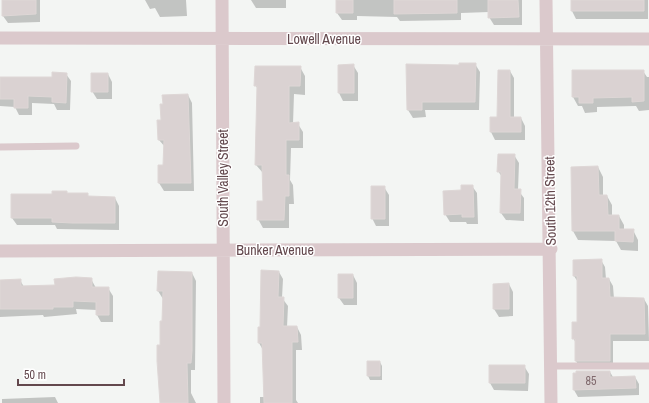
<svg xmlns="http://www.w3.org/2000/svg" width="649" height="403" font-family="'Archivo Narrow',sans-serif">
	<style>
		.shadow { fill: #0003 }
		.building { fill: #dad2d2; stroke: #ded7d6 }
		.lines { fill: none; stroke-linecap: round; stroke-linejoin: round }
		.service { stroke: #dbc9cc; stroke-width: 7 }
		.minor { stroke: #dbc9cc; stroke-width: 13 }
		.labels { text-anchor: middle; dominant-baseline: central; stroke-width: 3; stroke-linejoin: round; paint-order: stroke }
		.number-label { font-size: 12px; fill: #816a6e }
		.street-label { font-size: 14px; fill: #63484d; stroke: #fff }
	</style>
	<rect width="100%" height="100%" fill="#f3f5f3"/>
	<!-- shadow -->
	<path class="shadow" d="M3,0H40V22L8,23L3,16Z
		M145,0H186L187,16L160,17L155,8L150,9Z
		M251,0H286V8H256Z
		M337,0H522V25H494L489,17V12L461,13V20L400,21L397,17L357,16V20H342L337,13Z
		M572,0H648V19H576L572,11Z
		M475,64L480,72L479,110H425L426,117L413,118L408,110L407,65L460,66Z
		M353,65L358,73V101H343L339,93V66Z
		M300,67L305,76V95L294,94L293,124H298L303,132V148H291L290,180L293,185L294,204H289V228H263L258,219L264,202L263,173L256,165L258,89L255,85Z
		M510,71L514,78V118H521L525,126V140H495L491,132V118H498Z
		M643,71L647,77H649V110L639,111L636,106L597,107V112L585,113L582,106H578L573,97Z
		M66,74L71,81L70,110H57L54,104L32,103V115H19L15,107L0,106V77L53,78Z
		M108,74L112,82V99H97L92,91Z
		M188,95L192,103L194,191H164L159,183V166H164L165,147L159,140L162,121Z
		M514,155L519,163L518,190L524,198V221L506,220L501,213L502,177L498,171Z
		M598,167L603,177V196H607L612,205V216H619L624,225V230H633L638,240V251L621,250L616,241L578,240L573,231Z
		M472,186L477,193L478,224H467L466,222H450L445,214L462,191Z
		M384,187L389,195V226H376L372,218Z
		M68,194H87L89,197L115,198L119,206V230L57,229L55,225H17L12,218Z
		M601,260L605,267L606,279H609L613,286L614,299H644L648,306L649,341H613V368H580L576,361V343L573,338L578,323V282L574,276Z
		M279,272L283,279L282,298L288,306L287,327H297L301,335L302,350H296V400L298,403H260V397H265L263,350L259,343L261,328Z
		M192,273L196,281L195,370H191V393L196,403H162L163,299L158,291Z
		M353,275L357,283V305H344L339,298Z
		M91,279L96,288H108L113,296V322H101L97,315V310L76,309L77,314L44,317L43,315L0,317V280H20L24,287L56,286Z
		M509,284L513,292V316L499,317L494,309Z
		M368,362H380L382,366V380H370L368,376Z
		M524,366L529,374L528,391L494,390L490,383Z
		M610,372L613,377H635L639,384V395L578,397L574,390V374Z
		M55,397L58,403H2V399Z"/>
	<!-- building -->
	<path class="building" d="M2,0H36V14L2,16Z
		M336,0H353V13H336Z
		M394,0H457V13L394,14Z
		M488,0H518L519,17L488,18Z
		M571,0H644V11H571Z
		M459,63H476L475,102H422V110H407L406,64L459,65Z
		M354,64V93H338V65Z
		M255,66H301L300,86H289V123L299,122V140H286V175H289V196H285L284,220H257V201H263L262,165H255L257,86H254Z
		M498,70H510V117H521V132H490V117H497Z
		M572,70H644V101L632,102V97L593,98V103H579V97H572Z
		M52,72L67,73L66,103L52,102V97L28,96V108H14V99H0V77H52Z
		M91,73H108V92H91Z
		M188,94L191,183H158V165H163L164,140H158L157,120H161L160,104H163L162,95Z
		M498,154H515L514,189H521L520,213H500L501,172H497Z
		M598,166L599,195H607L608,215H619V229H634L633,242L615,241V231H572L571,167Z
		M461,185H473L474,217H462V214L444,215L443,191L461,190Z
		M371,186H385V219H371Z
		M52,191H67V193H88V196L115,197V223H72L52,222V218H11V194H52Z
		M602,259V278H609L610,297L644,298L645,334H610V361H575V339H572V322H577V276H573V260Z
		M261,270L279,271L278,297H284L283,326H297L298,342H292V403H264L262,343H258V327H260Z
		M158,271L192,272V351L191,363H187L188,403H160L157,361V345H160V321H162L163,291H157Z
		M338,274H353V298H338Z
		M76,277L92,278V287H109V315H96V302L73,301V307H53V309H0V280L21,279V286L55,285L54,279Z
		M509,283V309H493V284Z
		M367,361H380V376H367Z
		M489,365H525V383H489Z
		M576,371H610V377L635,376L636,388L573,390V373H576Z"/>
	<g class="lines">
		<!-- service -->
		<path class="service" d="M0,147L76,146
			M551,366H649"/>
		<!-- minor -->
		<path class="minor" d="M222,0L224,403
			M546,0L551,403
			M0,38L649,39
			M0,251L551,249"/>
	</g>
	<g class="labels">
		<!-- number labels -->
		<g class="number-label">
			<text x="591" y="381">85</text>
		</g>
		<!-- street labels -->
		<g class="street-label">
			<text x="324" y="39">Lowell Avenue</text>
			<text transform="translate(223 178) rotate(-90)">South Valley Street</text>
			<text transform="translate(550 201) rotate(-91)">South 12th Street</text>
			<text x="275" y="250">Bunker Avenue</text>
		</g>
	</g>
	<!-- scale -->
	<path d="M18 379v6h106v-6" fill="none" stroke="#63484d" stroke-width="2"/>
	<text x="24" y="379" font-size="12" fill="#63484d" stroke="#ffffff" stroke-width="3" paint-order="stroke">50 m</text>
</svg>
